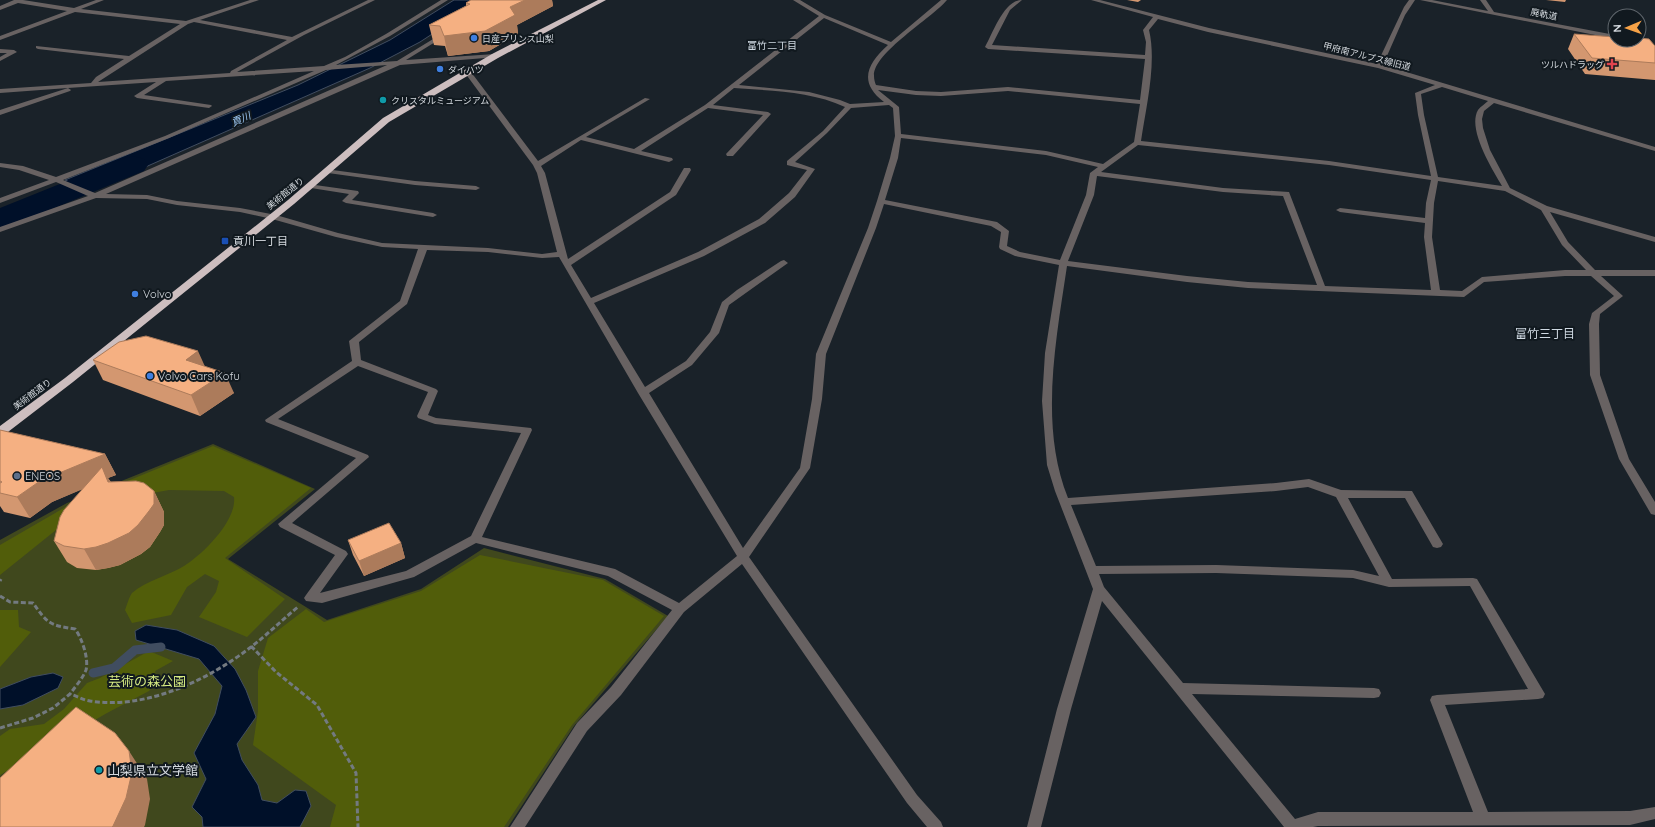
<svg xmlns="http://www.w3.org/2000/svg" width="1655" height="827" font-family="Quicksand,'Noto Sans JP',sans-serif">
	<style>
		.green { fill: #40481d }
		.forest { fill: #515d0a }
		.water { fill: #001029; stroke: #404d60 }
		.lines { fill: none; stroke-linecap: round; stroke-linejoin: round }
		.stream { stroke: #404d60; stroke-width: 9 }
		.river { fill: #001029; fill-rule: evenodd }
		.path { stroke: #737a80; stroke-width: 3; stroke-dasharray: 5 2.5; stroke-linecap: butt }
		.minor { fill: #686262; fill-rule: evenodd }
		.highway { fill: #cdbebf; fill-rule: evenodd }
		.wall { fill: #d39770 }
		.shaded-wall { fill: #ac7b5b }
		.building { fill: #f5b082; stroke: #ac7b5b }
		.shop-dot { fill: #3f7fe0; stroke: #11191f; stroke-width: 1.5 }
		.health-dot { fill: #e0444e; stroke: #11191f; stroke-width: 1.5 }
		.culture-dot { fill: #0f9aa8; stroke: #11191f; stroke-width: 1.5 }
		.transit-dot { fill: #1a4fb4; stroke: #11191f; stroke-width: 1.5 }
		.service-dot { fill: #5c6f8a; stroke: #11191f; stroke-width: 1.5 }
		.labels { text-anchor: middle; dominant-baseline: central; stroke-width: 4; stroke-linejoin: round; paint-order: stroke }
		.far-street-label { font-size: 9px; fill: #d5dadf; stroke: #11191f }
		.far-poi-label { font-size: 9px; fill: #d5dadf; stroke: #11191f; text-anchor: start }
		.far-neighbourhood-label { font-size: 10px; fill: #cfd9e2; stroke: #11191f }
		.far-water-label { font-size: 10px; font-style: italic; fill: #a0ccf9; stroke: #11191f }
		.poi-label { font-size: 11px; fill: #d5dadf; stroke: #11191f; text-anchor: start }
		.neighbourhood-label { font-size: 12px; fill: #cfd9e2; stroke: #11191f }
		.near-park-label { font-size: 13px; fill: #d5ea82; stroke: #11191f }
		.near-poi-label { font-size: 13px; fill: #d5dadf; stroke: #11191f; text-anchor: start }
	</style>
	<rect width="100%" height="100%" fill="#1a2229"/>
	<!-- green -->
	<path class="green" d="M213,444L315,489L228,559L327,620L421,589L484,548L605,579L668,616L574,726L508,827H0V540L67,503Z"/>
	<!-- forest -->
	<path class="forest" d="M213,446L311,488L225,558L285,599L247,637L199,617L216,592L219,581L205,574L187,587L171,615L132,623L125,610C127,605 129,597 132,593C147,580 168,576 184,566C202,555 237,521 234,497L224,491L169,490L136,496L76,502Z
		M69,505L80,519L56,530L0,575V545Z
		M480,555L603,580L664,616L572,725L504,827H330L336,805L253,745L258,711V671L268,638L306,609L324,622L421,591Z
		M0,610H18L19,627L31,632L0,667Z
		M149,651L173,661L155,671L158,681L149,691L107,713L0,775V736L10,729L44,724L64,709L87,683L100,678Z"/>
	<!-- water -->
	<path class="water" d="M454,0H484L420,42L370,68L91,191L65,180L298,85L390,40Z
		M146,625L177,630L214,646L235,669L246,690L256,717L237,744L242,760L258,785L262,800L277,803L295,790L306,791L311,806L300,827H203L202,817L192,807L206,779L194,753L215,714L222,686L199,659L136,640L135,631Z
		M53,673L63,677L58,688L23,705L0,709V689L31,677Z"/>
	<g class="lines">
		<!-- stream -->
		<path class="stream" d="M93,673L114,668L135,650L161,647"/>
		<!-- river -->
		<path class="river" d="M133,156L144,159L148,165L144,171L11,226L0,229V208L122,159Z"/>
		<!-- path -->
		<path class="path" d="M0,581L1,579
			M0,596L10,602L33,603C48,624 49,625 75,629C82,638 89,659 86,670C83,678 75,687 70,694
			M251,646L276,672L317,705L356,773L358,827
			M0,728L33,718L53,708L70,694C77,696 83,700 90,701C146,710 208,680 251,647C268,634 282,620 298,607"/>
		<!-- minor -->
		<path class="minor" d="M14,0H23L74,8L96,0H104L81,9L186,21L250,0H259L200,20L292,37L368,0H375L304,35L237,72L324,66L345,57L386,34L441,0H448L390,36L336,65L397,61L443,33L446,35L445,36L406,60L495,54L497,55V57L400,65L106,194L147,195L177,201L240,208L276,215L338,233L382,243L488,248L542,254L557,252L537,173L533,165L465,73V71H469L474,76L538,161L645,98L650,99L586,137L634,149L705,105L819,16L793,0H800L825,15L891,42L941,0H947C931,19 873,53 874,76C874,79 875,83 876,85L916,91L941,92L1008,87L1140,100L1145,59L988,49L985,47C993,33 1004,0 1022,0L1010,10L992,45L1145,55L1146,42L1143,30L1153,17L1091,0H1100L1209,28L1377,64L1404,7L1409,0H1415L1405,15L1383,65L1655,147V151L1494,103L1484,111L1482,119L1483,128L1490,150L1510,188L1547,206L1655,237V242L1550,212L1568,242L1595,270H1655V276H1601L1623,296L1600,314L1599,324L1600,375L1629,459L1655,502V515L1651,514L1619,459L1590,375L1589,324L1592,313L1614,296L1591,276H1565L1484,282L1464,297L1248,288L1187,282L1067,266C1056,340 1039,426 1068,498L1276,483L1309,479L1341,490L1412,491L1443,544L1441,547L1437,548L1433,547L1405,498H1348L1392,579L1473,578L1477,579L1545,694L1543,698L1538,699L1445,705L1488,812L1630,811L1655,807V819L1630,825L1318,826L1313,827H1284L1102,601L1071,709L1041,827H1027L1057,709L1093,589L1055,491L1047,465L1042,401L1045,353L1059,265L1015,256L1000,249L999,247L1001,232L991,226L884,204L876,228L826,354L822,399L810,468L749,557L917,795L941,822L943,827H927L907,803L742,564L684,612L621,695L587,731L525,827H510L577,723L611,687L672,610L608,576L476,543L414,577L322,603L306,601L304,598L306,595L335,555L280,527L278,524L356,458L266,422L265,420L352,361L349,341L400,301L418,249L382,247L336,237L272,219L240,212L177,205L147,199L96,198L0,232V227L88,196L56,182L0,203V198L49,180L19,170L0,167V163L23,166L56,177L165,136L314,71L166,81L144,95L211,105L212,106L209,108L137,98L134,96L156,82L68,88L71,90L70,91L0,115V110L6,108L68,88L0,93V89L91,83L96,77L124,59L38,49L36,48V46L129,56L180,24L75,12L0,40V36L67,11L18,3L0,10V6ZM824,18L888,45C867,64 858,82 884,102L850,104L840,100L809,92L739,85ZM1158,19L1208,32L1378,68L1435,85L1415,93L1418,115L1431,176L1329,161L1141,141C1146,107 1157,63 1149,30ZM194,22L287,40L231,71L230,73L98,82L188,24ZM387,65L95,193L63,180L169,138L326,70ZM1442,87L1488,101C1485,104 1481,106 1478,110C1467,129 1492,169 1502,186L1438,177L1424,115L1421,94ZM734,88C771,91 811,91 845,107L823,131L787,161V165L807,170L789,193L759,219L698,252L591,298L571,265L676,195L691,170L690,168H684L670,192L568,259L545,173L541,166L581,140L669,162L673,160L672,158L641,151L708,108L763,115L726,154L727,156H733L771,114L768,112L713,105ZM878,90L916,95L941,96L1008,91L1140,104L1134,142L1103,164L1046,151L901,134L899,107ZM889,105L893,108L895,136L890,158L877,201L868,228L816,354L812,399L800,468L743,548L649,393L692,365L719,333L729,305L788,263L784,260L781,261L737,290L722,302L710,332L686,361L645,387L594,303L704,256L765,223L795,197L815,169L795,162L827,133L851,108ZM901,138L1046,155L1098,167L1090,173L1086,195L1060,260L1020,252L1007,246L1009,231L997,222L885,200L898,158ZM1138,145L1329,165L1431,180L1426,203L1425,218L1340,208L1336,210L1340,212L1425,223L1424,237L1431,290L1325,286L1289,192L1223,188L1101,172ZM1097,176L1223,192L1283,196L1317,285L1248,282L1187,276L1068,261L1094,195ZM1438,181L1505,191L1541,210L1562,245L1586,270H1565L1482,277L1462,291L1440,290L1432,237L1434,203ZM427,250L488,252L542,258L559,257L638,393L737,556L679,603L615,569L482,537L532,430L531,428L436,418L428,415L438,391L436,389L361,360L359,342L407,304ZM358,366L428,392L417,416L418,418L435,424L521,433L471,536L406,571L320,593L348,554L346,551L292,523L369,457L368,455L278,419ZM1308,487L1336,497L1379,576L1353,570L1216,565L1096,566L1071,505L1276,491ZM1216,573L1353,578L1389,587L1470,586L1528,689L1437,695L1432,696L1430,700L1473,812H1318L1295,819L1192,694L1374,698L1379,697L1381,693L1379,689L1374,688L1183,683L1104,587L1099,574Z
			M1420,0H1432L1488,11L1480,0H1486L1494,12L1615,35V39Z
			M0,49L14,50L17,52L0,61V57L7,53H0Z
			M325,169L415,181L476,186L480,188L476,190L415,185L328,173H325Z
			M308,184L358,191L359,193L352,200L433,213L437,215L433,217L346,203L342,201L349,194L311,188L307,186Z"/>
		<!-- highway -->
		<path class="highway" d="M598,0H606L498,58L389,122L294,204L73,382L4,435L0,436V426L65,378L288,200L383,118L492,54Z"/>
	</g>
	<!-- wall -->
	<path class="wall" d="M471,0H552L553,6L517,25L518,34L489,51L448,56L445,46L434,45L429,25L466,6V3Z
		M1127,0H1141L1138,2Z
		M1546,0H1566L1565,2Z
		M1574,34L1655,46V80L1585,74L1568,49Z
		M93,360L205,367L234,393L200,416L103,380Z
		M0,430L105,454L116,475L108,478L111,482L154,491L164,512V525L160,532L150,547L141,554L120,565L108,568L96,570L77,568L67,562L54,541L82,489L52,502L30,518L4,512L0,506Z
		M348,540L401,543L405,558L364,576L353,555Z"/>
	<!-- shaded-wall -->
	<path class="shaded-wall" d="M525,0H552L553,6L517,25L518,34L489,51L448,56L444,36L510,7Z
		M198,351L207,371L186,360Z
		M225,373L234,393L200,416L191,395Z
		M105,454L116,475L108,478L114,488L108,482L107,479L52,502L30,518L17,497L40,481Z
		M154,491L164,512V525L160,532L150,547L141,554L120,565L108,568L96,570L84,549Z
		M401,543L405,558L364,576L359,561Z
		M129,751L147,779L150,799L145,825L144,827H112Z"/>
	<!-- building -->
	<path class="building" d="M471,0H525L510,7L515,15L485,31L444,36L440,26L429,25L470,4L466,3Z
		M1574,34L1615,37V40H1639V38L1649,39L1655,46V63L1592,58Z
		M146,336L198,351L186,360L225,373L191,395L93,360L119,342Z
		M0,430L105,454L40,481L17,497L0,493V483L2,482L0,481Z
		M102,467L108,482L136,481L144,483L154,491V504L149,511L138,525L129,533L108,543L96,547L84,549L64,546L54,541L60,517L64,510Z
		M389,523L401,543L359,561L348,540Z
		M76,707L115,733L129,751L132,772L126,798L113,826L112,827H0V778Z"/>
	<!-- markers -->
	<g class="shop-dot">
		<circle cx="474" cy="38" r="4"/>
		<circle cx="440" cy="69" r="4"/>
		<circle cx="135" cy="294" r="4"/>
		<circle cx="150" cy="376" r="4"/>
	</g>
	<path class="health-dot" d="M1610 58h4v4h4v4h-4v4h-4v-4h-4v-4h4z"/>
	<g class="culture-dot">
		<circle cx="383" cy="100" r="4"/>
		<circle cx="99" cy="770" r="4"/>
	</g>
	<rect class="transit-dot" x="221" y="237" width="8" height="8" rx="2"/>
	<circle class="service-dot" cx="17" cy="476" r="4"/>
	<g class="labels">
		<!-- far-street labels -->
		<g class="far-street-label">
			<text transform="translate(1544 14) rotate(11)">廃軌道</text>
			<text transform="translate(1367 56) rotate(14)">甲府南アルプス線旧道</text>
			<text transform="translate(285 193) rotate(-39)">美術館通り</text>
			<text transform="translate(32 394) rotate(-37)">美術館通り</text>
		</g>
		<!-- far-poi labels -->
		<g class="far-poi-label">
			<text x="482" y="38">日産プリンス山梨</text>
			<text x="1604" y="64" text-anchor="end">ツルハドラッグ</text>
			<text x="448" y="69">ダイハツ</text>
			<text x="391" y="100">クリスタルミュージアム</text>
		</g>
		<!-- far-neighbourhood labels -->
		<g class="far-neighbourhood-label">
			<text x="772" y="45">富竹二丁目</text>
		</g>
		<!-- far-water labels -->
		<g class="far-water-label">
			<text transform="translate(241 119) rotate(-23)">貢川</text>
		</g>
		<!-- poi labels -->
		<g class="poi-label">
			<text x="233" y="241">貢川一丁目</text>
			<text x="143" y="294">Volvo</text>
			<text x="158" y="376">Volvo Cars Kofu</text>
			<text x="25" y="476">ENEOS</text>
		</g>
		<!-- neighbourhood labels -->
		<g class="neighbourhood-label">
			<text x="1545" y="333">富竹三丁目</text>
		</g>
		<!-- near-park labels -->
		<g class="near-park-label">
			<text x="147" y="681">芸術の森公園</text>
		</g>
		<!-- near-poi labels -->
		<g class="near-poi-label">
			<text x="107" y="770">山梨県立文学館</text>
		</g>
	</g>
	<!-- north arrow -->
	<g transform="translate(1627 28) rotate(268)"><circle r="19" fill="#11191f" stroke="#5f666c"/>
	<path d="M0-3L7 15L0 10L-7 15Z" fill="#f6a247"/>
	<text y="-6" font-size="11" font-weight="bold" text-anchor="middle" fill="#d5dadf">N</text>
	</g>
</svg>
